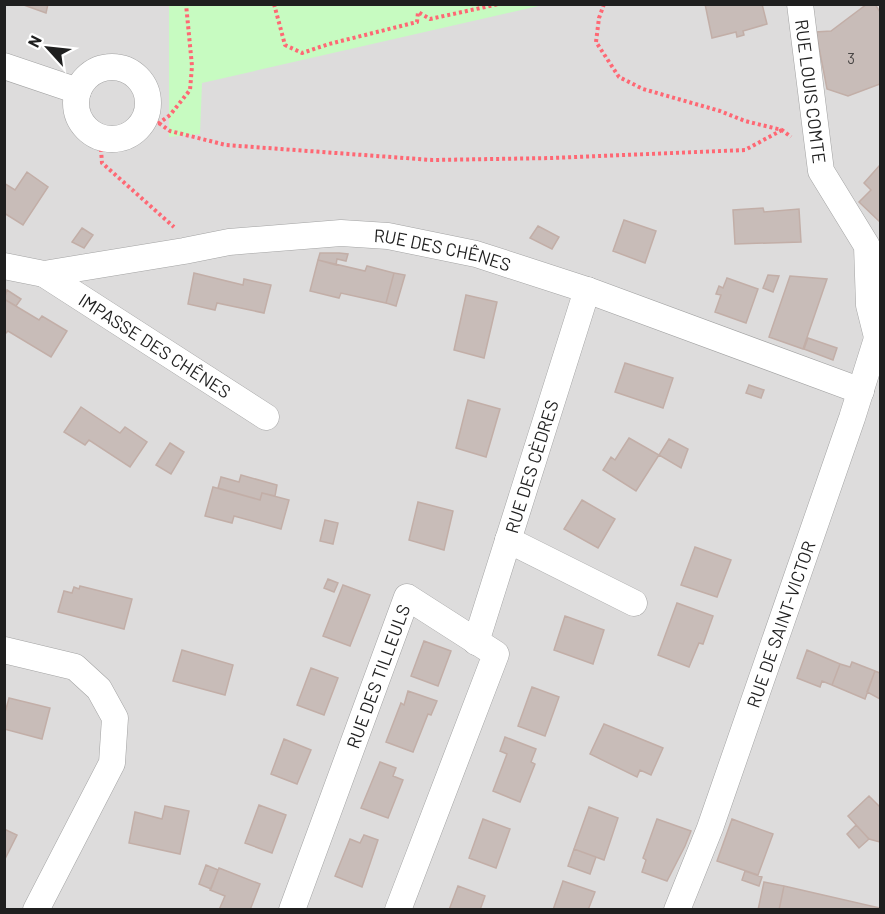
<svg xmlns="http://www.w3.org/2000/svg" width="885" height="914" font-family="Barlow,sans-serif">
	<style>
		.residential { fill: #dddcdc }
		.park { fill: #c7fbc1 }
		.building { fill: #c8bcb8; stroke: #c2aea7; stroke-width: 1.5 }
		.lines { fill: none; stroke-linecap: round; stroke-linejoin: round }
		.minor-casing { stroke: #a3a3a3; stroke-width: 27 }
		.path { stroke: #fe6874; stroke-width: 4; stroke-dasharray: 3 3; stroke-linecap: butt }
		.minor { stroke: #fff; stroke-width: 26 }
		.labels { text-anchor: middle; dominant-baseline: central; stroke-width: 6; stroke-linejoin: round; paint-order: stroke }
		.number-label { font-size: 15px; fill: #494645 }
		.street-label { font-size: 18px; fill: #1f1f1f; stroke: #fff }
	</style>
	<rect width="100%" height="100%" fill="#f0eae5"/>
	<!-- residential -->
	<path class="residential" d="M5,5H880V909H5Z"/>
	<!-- park -->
	<path class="park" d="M169,5V4L543,5L202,83L200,134L169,137Z"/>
	<!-- building -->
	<path class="building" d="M21,4H48L46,13Z
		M705,4H762L767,24L743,31L744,35L737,37L736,32L712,38Z
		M867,4H875L880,12V84L848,96L827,89L816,32L831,31Z
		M880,165V222L859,202L871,190L864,183Z
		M27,172L48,187L23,225L4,213V183L15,190Z
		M763,208L764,212L799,209L801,242L735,244L733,210Z
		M624,220L656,231L645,263L613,251Z
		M538,226L559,237L552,249L530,238Z
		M82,228L93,235L84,248L72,242Z
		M320,253H339L348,254L346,261L337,259L336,265L318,260Z
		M318,260L365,271L367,266L394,273L386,303L341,293L339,298L310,291Z
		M194,273L243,285L244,279L271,285L264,313L217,303L215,310L188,304Z
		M394,273L405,275L396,306L386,303Z
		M768,275L779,276L773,292L763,288Z
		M790,276L827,279L803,349L769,337Z
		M727,278L758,289L746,323L715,312L721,295L716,294L719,286L723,288Z
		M7,290L21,299L16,306L4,299Z
		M466,295L497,302L484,358L454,350Z
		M4,299L39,320L42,316L67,331L51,357L8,331L4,335Z
		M808,338L837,348L833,360L804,349Z
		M625,363L673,378L663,408L615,392Z
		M749,385L764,390L761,398L746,393Z
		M468,400L500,409L486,457L456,448Z
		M81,407L120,433L125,427L147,442L130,467L89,440L85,445L64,432Z
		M629,438L659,455L636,491L603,470L611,457L615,460Z
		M669,439L688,449L681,468L659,455Z
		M170,443L184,452L171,474L156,465Z
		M241,475L277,485L275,496L262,493L260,500L218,488L221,477L239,482Z
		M213,487L260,500L262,493L289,500L281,529L234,516L232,523L205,516Z
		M582,500L615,519L598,548L564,529Z
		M418,502L453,511L444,550L409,540Z
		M325,520L338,523L333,544L320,541Z
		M695,547L731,560L717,597L681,585Z
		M328,579L338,583L334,592L324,588Z
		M343,585L370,595L350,646L323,636Z
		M80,586L132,599L124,629L58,612L64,591L72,593L74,587L79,589Z
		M677,603L713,616L703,644L699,643L689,667L658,655Z
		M565,616L604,630L593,664L554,650Z
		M424,641L451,651L438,686L411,676Z
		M182,650L233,665L225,695L173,681Z
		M807,650L840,664L832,685L822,681L820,687L797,678Z
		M852,662L875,671L865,699L832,685L840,664L850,667Z
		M311,668L338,678L324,715L297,705Z
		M875,671L880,673V699L867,692Z
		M532,687L559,697L545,736L518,726Z
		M408,691L437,701L431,715L428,714L413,752L386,742L401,703L404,705Z
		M9,698L50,708L42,739L4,729V716Z
		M604,724L663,748L651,775L640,770L637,777L590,754Z
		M505,737L536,749L531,762L535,764L520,802L493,791L507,754L500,751Z
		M284,739L311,750L297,784L271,774Z
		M380,762L396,768L393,776L403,780L388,818L361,808Z
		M869,796L880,807V842L869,839L848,816Z
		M259,805L286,815L272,853L245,843Z
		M165,806L189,811L180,854L129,843L135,812L162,819Z
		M589,807L618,818L604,860L574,849Z
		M483,819L510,829L496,868L469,858Z
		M657,819L691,831L685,846L667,881L642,872L646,860L643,858Z
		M732,819L773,834L758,875L717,861Z
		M856,825L869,839L859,848L847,834Z
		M4,829L17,835L4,861Z
		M364,835L378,840L362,887L335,876L350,839L360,843Z
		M574,849L596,857L590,874L568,866Z
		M206,865L218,870L211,889L199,884Z
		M219,868L260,884L250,910H219L225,896L210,890Z
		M745,871L762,877L759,886L742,880Z
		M563,881L595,892L588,910H553Z
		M764,882L784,886L779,910H758Z
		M458,886L485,896L480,910H449Z
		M784,886L880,908V910H779Z"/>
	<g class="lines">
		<defs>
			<g id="minor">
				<path id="s1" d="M800,4L821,171L867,246L869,305L877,337"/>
				<path d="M4,66L78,91"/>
				<circle cx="112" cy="103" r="36"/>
				<path id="s2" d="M4,266L44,274L184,251L229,242L341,233L388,236L476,254L587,290L861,391"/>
				<path id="s3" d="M44,274L266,417"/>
				<path d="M508,540L634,603"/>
				<path id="s4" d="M476,642L587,290"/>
				<path d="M4,650L75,667L99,689L115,718L112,763L36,910"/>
				<path id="s5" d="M292,910L407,597L496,654L398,910"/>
				<path id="s6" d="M677,910L710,828L852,418L880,329"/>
			</g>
		</defs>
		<!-- minor casing -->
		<use href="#minor" class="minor-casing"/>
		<!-- path -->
		<path class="path" d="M274,4L285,45L302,53L329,44L417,22L418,12L430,19L499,4
			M604,4L599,18L596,42L619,77L643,89L720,111L745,121L782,130L791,137
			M159,123L170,131L226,145L432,160L553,158L745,150L782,130
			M140,127L159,123L170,115L190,90L192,66L186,4
			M100,137L102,163L174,227"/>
		<!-- minor -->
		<use href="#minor" class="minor"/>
	</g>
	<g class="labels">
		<!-- number labels -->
		<g class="number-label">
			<text x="851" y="58">3</text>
		</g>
		<!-- street labels -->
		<g class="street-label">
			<text stroke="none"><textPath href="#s1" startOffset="88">RUE LOUIS COMTE</textPath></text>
			<text stroke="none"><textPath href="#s2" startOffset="444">RUE DES CHÊNES</textPath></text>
			<text stroke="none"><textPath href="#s3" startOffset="132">IMPASSE DES CHÊNES</textPath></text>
			<text stroke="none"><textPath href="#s4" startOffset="184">RUE DES CÈDRES</textPath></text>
			<text stroke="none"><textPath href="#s6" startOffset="304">RUE DE SAINT-VICTOR</textPath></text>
			<text stroke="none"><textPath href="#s5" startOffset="249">RUE DES TILLEULS</textPath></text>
		</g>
	</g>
	<!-- border -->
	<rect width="885" height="914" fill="none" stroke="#1f1f1f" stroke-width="12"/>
	<!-- north arrow -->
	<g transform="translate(48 48) rotate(297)" stroke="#ffffff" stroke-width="4.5" paint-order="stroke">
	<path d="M0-4.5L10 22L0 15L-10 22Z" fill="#1f1f1f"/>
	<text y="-9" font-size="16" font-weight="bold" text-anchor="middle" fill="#1f1f1f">N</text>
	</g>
</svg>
